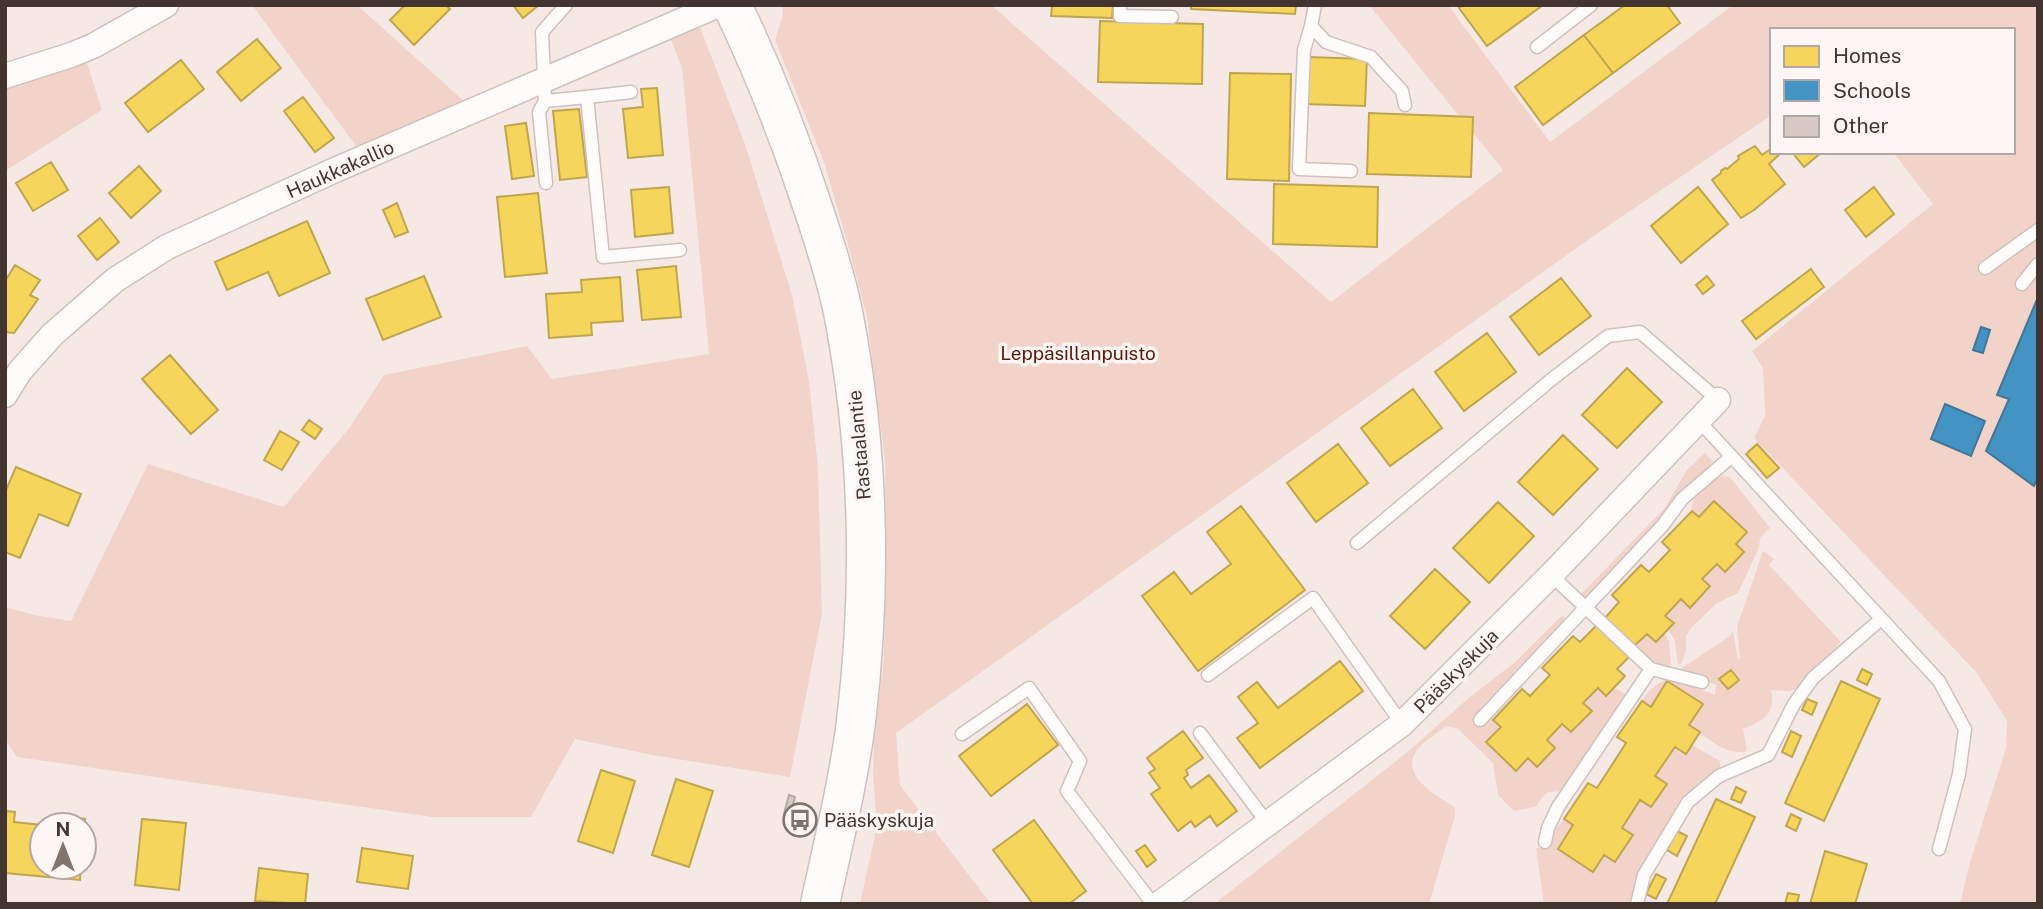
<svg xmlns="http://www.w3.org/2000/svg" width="2043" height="909" font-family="'Public Sans',sans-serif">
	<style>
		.green { fill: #f2d3ca }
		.homes { fill: #f6d55c; stroke: #c0a54f; stroke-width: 2 }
		.schools { fill: #4393c3; stroke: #437697; stroke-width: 2 }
		.building { fill: #d7cac6; stroke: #b6aaa6; stroke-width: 2 }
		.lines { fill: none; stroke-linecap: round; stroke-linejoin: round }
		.service-casing { stroke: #cec1bd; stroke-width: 15 }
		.minor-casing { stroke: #cec1bd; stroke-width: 27 }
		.primary-casing { stroke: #cec1bd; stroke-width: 41 }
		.service { stroke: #fefcfb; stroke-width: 12 }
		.minor { stroke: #fefcfb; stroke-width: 24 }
		.primary { stroke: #fefcfb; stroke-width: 38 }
		.labels { text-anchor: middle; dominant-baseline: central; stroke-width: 7; stroke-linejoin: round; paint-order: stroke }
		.street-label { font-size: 19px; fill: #433430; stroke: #fef6f4 }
		.park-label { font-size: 19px; fill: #5c1b08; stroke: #fef6f4 }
		.poi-label { font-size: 19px; fill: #433430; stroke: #fef6f4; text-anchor: start }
	</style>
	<rect width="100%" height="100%" fill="#f6e9e5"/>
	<!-- green -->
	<path class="green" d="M252,5H357L465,102L356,146Z
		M782,5H991L1331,302L1503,170L1369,5H1448L1550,142L1733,5H2038V904H1960L1969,866L2006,748L2007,721L1977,673L1754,438L1765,416L1763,368L1752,351L1933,204L1893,152H2013V30H1772V115L1602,230L896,733L900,785L991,904H860L877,825L873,777L874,739L883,666L886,589L885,461L867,317L848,245L824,162L775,40L783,15Z
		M700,27L745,144L792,295L809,381L818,467L822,614L790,777L652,755L575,739L531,817H432L17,757L5,739V607L34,615L71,621L148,464L284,507L350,427L384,375L527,346L552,379L709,354L682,68L671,40Z
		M87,63L102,110L5,171V90Z
		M1705,453L1712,461L1711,466L1588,598H1584L1582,593L1664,509L1687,470Z
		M1721,476L1730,477L1770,528L1760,538L1759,548L1738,593L1717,603L1691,628L1686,636V650L1682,663L1678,665L1675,641L1668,629L1673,623L1665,616L1681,599L1690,607L1710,587L1702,579L1717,564L1725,571L1744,552L1736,544L1747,532L1715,501L1699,517L1692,511C1693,489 1705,487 1721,476Z
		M1763,551L1774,559L1769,565L1841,642L1797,689L1789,691L1771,690C1776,715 1763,721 1743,729L1747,751C1726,757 1705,736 1689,725L1702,704L1668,681L1651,707L1642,701C1665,665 1684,684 1715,695L1716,685L1682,672V668L1730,636L1733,631L1738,660L1740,658L1737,627Z
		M1561,616H1564L1565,621L1481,707L1501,727L1486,743L1515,771L1528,758L1537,767L1547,740L1562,724L1571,732L1591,711L1583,703L1598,688L1606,696L1614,688L1629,696L1569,786L1559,791L1546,793L1535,807L1514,811L1498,795L1493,763L1458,729L1446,726C1438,733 1427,739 1420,747C1395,772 1436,796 1455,807V816L1429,904H1214L1405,754L1470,697L1514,663Z
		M1664,633L1669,641L1671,665H1655L1634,646L1647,634L1656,642Z
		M1692,745L1720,761V769L1689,794L1661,833L1640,873L1630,904H1544L1536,848H1550L1554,831L1564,819L1573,825L1558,849L1593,872L1640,800L1651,807L1666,784L1655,776L1675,747L1686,754Z"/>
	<!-- homes -->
	<path class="homes" d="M405,5H446L450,9L414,45L390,20Z
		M513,5H539L523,18Z
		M1052,5H1113L1112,18L1051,16Z
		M1191,5H1296L1295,14L1191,9Z
		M1463,5H1543L1487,46L1459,8Z
		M1625,5H1667L1680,23L1613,73L1584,35Z
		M1100,21L1203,24L1202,84L1098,82Z
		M1584,35L1613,73L1543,125L1515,87Z
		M257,39L281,68L241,101L217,72Z
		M1307,57L1367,59L1365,106L1305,104Z
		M181,60L204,89L148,132L125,103Z
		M1230,73L1291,74L1289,181L1227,179Z
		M657,88L663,155L628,158L623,109L643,107L641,89Z
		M303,97L334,138L315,152L284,111Z
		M579,109L587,177L560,180L553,111Z
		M1369,113L1473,117L1471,177L1367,174Z
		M526,123L534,176L512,179L505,126Z
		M1755,146L1762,155L1772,148V152H1782L1769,164L1785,184L1754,210L1741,218L1712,180L1721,173V171L1725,168L1727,169L1739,159L1738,156Z
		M1792,152H1822L1804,167Z
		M51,162L68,190L33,211L16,183Z
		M139,166L161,191L131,218L109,193Z
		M1274,184L1378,187L1377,247L1273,244Z
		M669,187L673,233L635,237L631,190Z
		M1698,187L1728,224L1681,263L1651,226Z
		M1874,187L1894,214L1866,237L1845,210Z
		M538,193L547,273L505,277L497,197Z
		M397,203L408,232L395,237L383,210Z
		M100,218L119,242L97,260L78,236Z
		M307,221L330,273L279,296L268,272L227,290L215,262Z
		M15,265L40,280L30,295L38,299L14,333L5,332V281Z
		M676,266L681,317L642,320L637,270Z
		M1811,269L1824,287L1756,339L1742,321Z
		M424,276L441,317L383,340L366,299Z
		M1707,276L1714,285L1703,294L1696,285Z
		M620,277L623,321L591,323L592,335L549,338L546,294L582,292L581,280Z
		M1561,278L1591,316L1539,355L1510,317Z
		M1487,333L1516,372L1464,411L1435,372Z
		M170,355L218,410L191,434L142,379Z
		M1627,368L1662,402L1617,448L1582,415Z
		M1413,389L1442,428L1390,466L1361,428Z
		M309,420L322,429L315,439L302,430Z
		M280,431L299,442L282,470L264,460Z
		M1563,435L1598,469L1553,515L1518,482Z
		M1338,444L1368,483L1316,522L1287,483Z
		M1757,444L1779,468L1767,478L1746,454Z
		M16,467L81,494L68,526L39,514L20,558L5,552V492Z
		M1714,501L1747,532L1736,544L1744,552L1725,572L1717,564L1702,579L1710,586L1690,608L1681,599L1665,616L1674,623L1656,642L1647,634L1634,646L1605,618L1619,602L1612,595L1641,565L1649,572L1670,550L1662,542L1692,511L1699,517Z
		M1498,502L1534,536L1489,583L1453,548Z
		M1241,506L1305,590L1198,671L1142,596L1174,572L1191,594L1231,564L1207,532Z
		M1435,569L1470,602L1425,649L1390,616Z
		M1596,626L1629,657L1617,669L1625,676L1606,696L1598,688L1583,703L1592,711L1571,732L1562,724L1547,740L1555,748L1537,767L1528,758L1516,771L1486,742L1501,727L1493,720L1522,689L1530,696L1550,675L1542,668L1573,636L1580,642Z
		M1340,661L1363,691L1260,768L1237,738L1258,723L1238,697L1257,682L1278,708Z
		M1862,669L1872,674L1867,685L1857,680Z
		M1731,670L1739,680L1728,689L1719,679Z
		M1667,681L1703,704L1689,725L1700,732L1686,754L1675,747L1655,776L1667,784L1651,807L1640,800L1622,828L1633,835L1615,862L1604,855L1593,872L1558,849L1573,825L1564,819L1588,783L1597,788L1626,743L1617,737L1642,701L1651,707Z
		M1841,681L1880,699L1824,821L1785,803Z
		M1807,699L1817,703L1812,715L1802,710Z
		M1027,704L1058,745L991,796L959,756Z
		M1183,731L1203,758L1186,770L1188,775L1184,778L1191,788L1209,775L1237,811L1217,826L1210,816L1195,827L1191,821L1178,831L1151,794L1160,788L1149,773L1155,769L1147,758Z
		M1791,731L1801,736L1792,757L1782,752Z
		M601,770L635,781L613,853L578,841Z
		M676,779L713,791L689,867L652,855Z
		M1736,787L1746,792L1741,803L1731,799Z
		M1716,799L1755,817L1715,904H1667Z
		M5,811L15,812L14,822L42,825V867H81L80,880L5,873Z
		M1791,814L1801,819L1796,831L1786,826Z
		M54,816L85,819L84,836V825H53Z
		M142,819L186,823L179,890L135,885Z
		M1034,820L1086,891L1069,904H1033L993,850Z
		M1677,831L1687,836L1677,856L1667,850Z
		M1145,845L1156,860L1147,867L1136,851Z
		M362,848L413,856L408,889L357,882Z
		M1825,851L1867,864L1855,904H1810Z
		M259,868L308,874L305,904L255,901Z
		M1656,874L1666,879L1656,899L1646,894Z
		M1788,893L1799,895L1797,904H1785Z"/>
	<!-- schools -->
	<path class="schools" d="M2038,297V478L2034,486L1986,451L2009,399L1997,395Z
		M1981,327L1990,330L1983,353L1973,350Z
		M1945,404L1985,421L1971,456L1931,439Z"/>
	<!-- building -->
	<path class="building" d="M789,795L795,797L790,815L784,814Z"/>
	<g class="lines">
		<defs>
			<path id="service" d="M1120,5V16L1172,17
				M1315,5L1311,26L1304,50L1299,169L1351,171
				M1311,26L1326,42L1371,57L1402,91L1405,105
				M1537,47L1591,5
				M587,97L631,92
				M545,101L587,97L603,257L680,250
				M546,183L539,112L545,101L542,32L566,5
				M1985,268L2038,230
				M2022,284L2038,264
				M1699,421L1939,681L1965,729L1959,774L1939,849
				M1357,543L1552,379L1608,336L1640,332L1718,400
				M1551,575L1651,669L1702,682
				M1208,675L1313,598L1402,724
				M1480,720L1663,525L1682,499L1731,457
				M1200,733L1268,824
				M962,734L1029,688L1080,761L1067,791L1153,904
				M1545,842L1548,828L1558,807L1651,669
				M1637,904L1644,875L1688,802L1719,776L1768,755L1794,704L1813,678L1881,619"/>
			<path id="minor" d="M5,76L71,55L93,46L166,5
				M5,395L20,371L52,335L115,280L167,247L335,170L718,5
				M1159,904L1402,724L1551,575L1718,400"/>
			<path id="primary" d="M732,5C764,72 791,140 814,211C825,244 836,278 843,312C869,446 872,587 856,722C848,784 833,844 820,904"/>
		</defs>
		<!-- service casing -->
		<use href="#service" class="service-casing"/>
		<!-- minor casing -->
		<use href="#minor" class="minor-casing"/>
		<!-- primary casing -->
		<use href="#primary" class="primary-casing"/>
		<!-- service -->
		<use href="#service" class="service"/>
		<!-- minor -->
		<use href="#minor" class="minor"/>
		<!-- primary -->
		<use href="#primary" class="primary"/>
	</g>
	<!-- icons -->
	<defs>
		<symbol id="bus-ring" viewBox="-11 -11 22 22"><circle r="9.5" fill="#fef6f4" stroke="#82736f" stroke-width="1.5"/><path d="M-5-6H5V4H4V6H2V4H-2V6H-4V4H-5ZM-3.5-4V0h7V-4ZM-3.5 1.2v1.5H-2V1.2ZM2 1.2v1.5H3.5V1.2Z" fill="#82736f"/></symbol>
	</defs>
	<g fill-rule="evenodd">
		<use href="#bus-ring" x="781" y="801" width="38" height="38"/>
	</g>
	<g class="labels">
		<!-- street labels -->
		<g class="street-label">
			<text transform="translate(340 169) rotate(-24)">Haukkakallio</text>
			<text transform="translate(859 445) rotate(-95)">Rastaalantie</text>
			<text transform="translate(1456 671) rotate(-45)">Pääskyskuja</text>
		</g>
		<!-- park labels -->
		<g class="park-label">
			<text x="1078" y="353">Leppäsillanpuisto</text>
		</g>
		<!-- poi labels -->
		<g class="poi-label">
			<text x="824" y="820">Pääskyskuja</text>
		</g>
	</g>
	<!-- border -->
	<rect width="2043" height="909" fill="none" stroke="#433430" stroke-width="14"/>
	<!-- legend -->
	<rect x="1770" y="28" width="245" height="126" fill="#fef6f4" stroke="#b3a8a6" stroke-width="2"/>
	<rect x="1784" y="46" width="35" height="21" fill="#f6d55c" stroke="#b3a8a6" stroke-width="2"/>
	<text x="1833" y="63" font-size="21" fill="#433430">Homes</text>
	<rect x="1784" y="80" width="35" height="21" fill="#4393c3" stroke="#b3a8a6" stroke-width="2"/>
	<text x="1833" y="98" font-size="21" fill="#433430">Schools</text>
	<rect x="1784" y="116" width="35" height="21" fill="#d7cac6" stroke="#b3a8a6" stroke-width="2"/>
	<text x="1833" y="133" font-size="21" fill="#433430">Other</text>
	<!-- north arrow -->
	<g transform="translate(63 846)"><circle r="33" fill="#fef6f4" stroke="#b3a8a6" stroke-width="2"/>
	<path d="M0-5L12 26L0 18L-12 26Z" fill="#82736f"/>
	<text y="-10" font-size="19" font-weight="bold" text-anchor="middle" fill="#433430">N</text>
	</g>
</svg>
